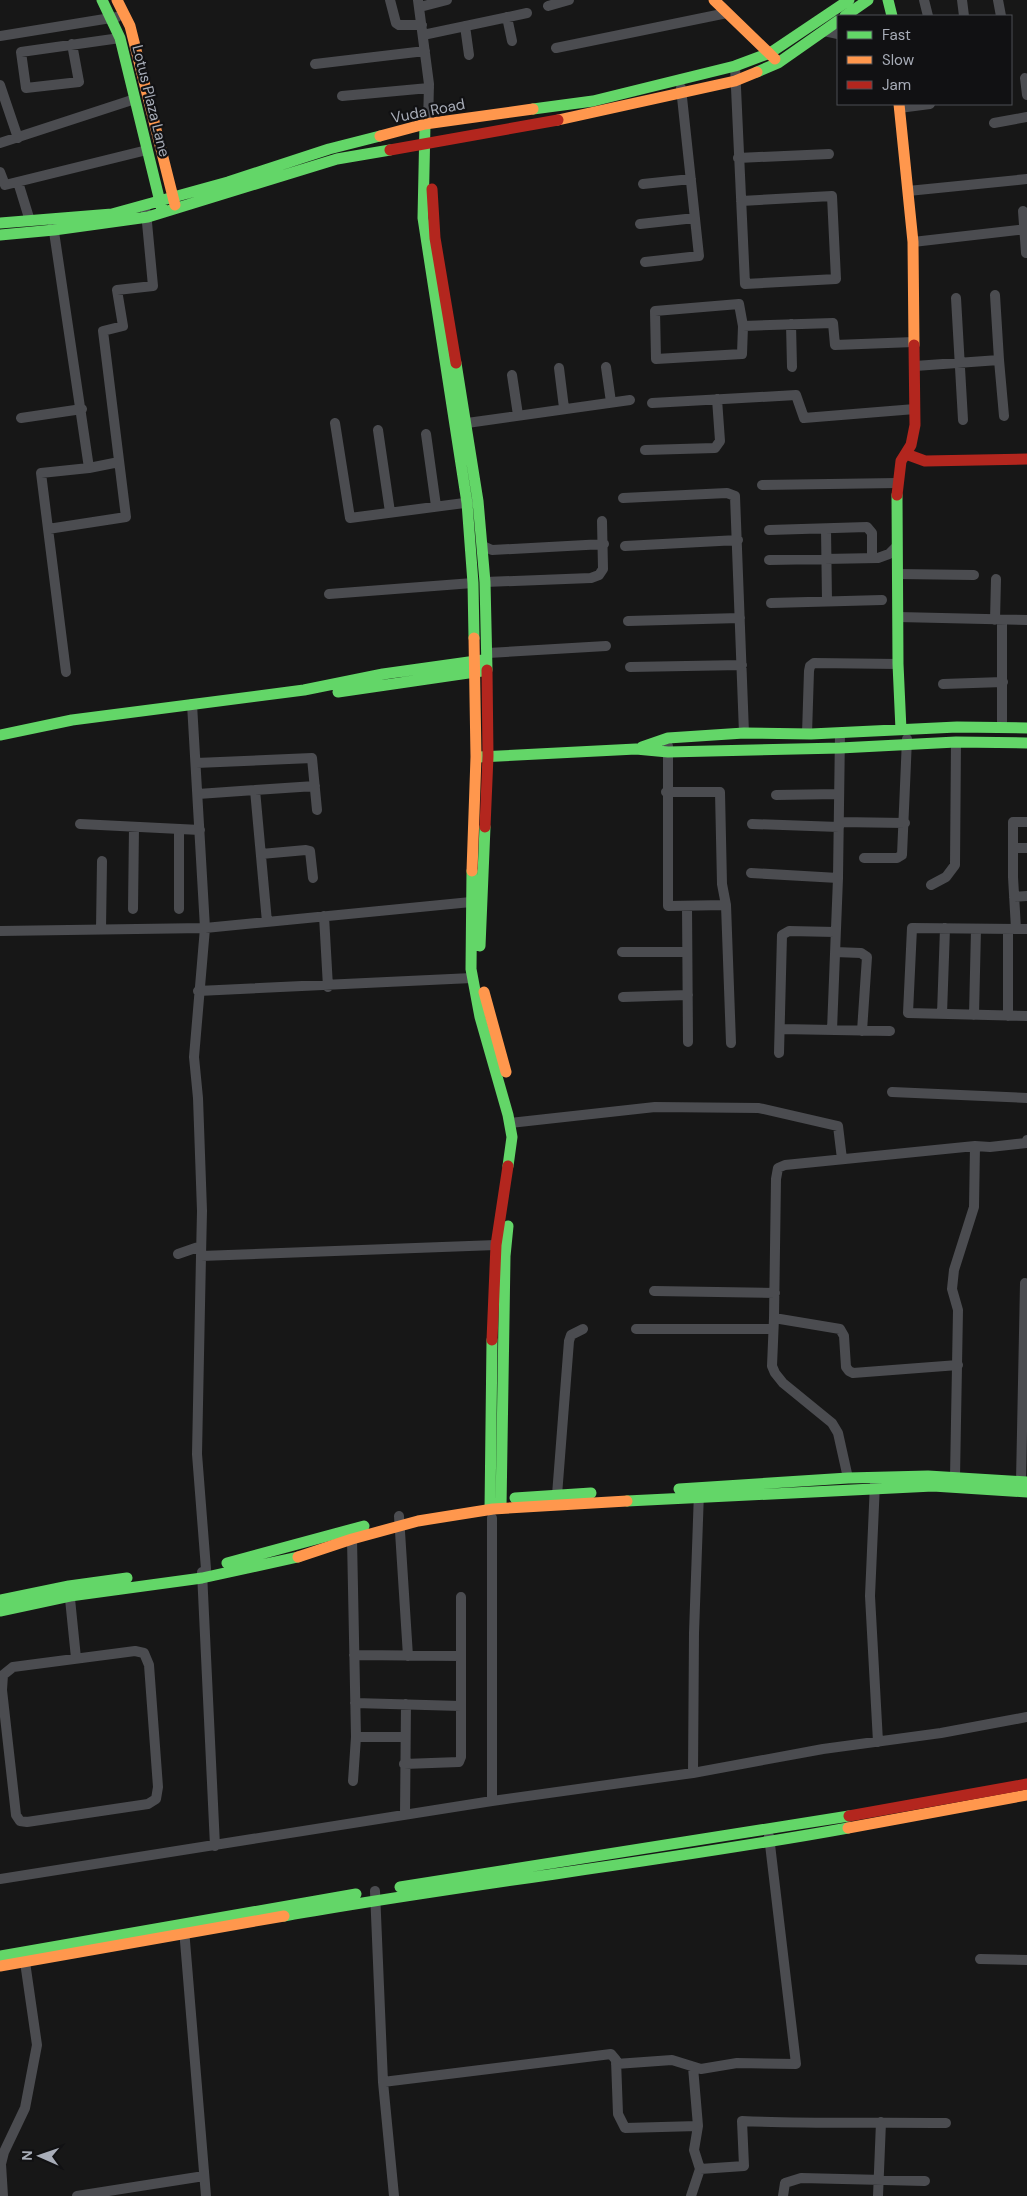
<svg xmlns="http://www.w3.org/2000/svg" width="1027" height="2196" font-family="'DM Sans',sans-serif">
	<style>
		.lines { fill: none; stroke-linecap: round; stroke-linejoin: round }
		.street { stroke: #4b4c50; stroke-width: 10 }
		.fast { stroke: #63d668; stroke-width: 11 }
		.slow { stroke: #ff974d; stroke-width: 11 }
		.jam { stroke: #b3261e; stroke-width: 11 }
		.labels { text-anchor: middle; dominant-baseline: central; stroke-width: 4.5; stroke-linejoin: round; paint-order: stroke }
		.street-label { font-size: 15px; fill: #a8adb8; stroke: #111113 }
	</style>
	<rect width="100%" height="100%" fill="#171717"/>
	<g class="lines">
		<!-- street -->
		<path class="street" d="M390,0L396,23L399,25H422
			M418,0L429,84L428,124
			M924,0L928,16
			M962,0L964,16
			M998,0L1001,16
			M548,6L569,0
			M420,7L447,0
			M507,17L512,41
			M465,26L469,55
			M824,31L838,34
			M423,35L527,13
			M0,36L117,17
			M72,44L79,82L26,88L21,52L120,38
			M556,48L727,13
			M315,64L425,51
			M735,66L745,284L836,279L832,196L741,201
			M1025,78L1027,95
			M0,85L18,138
			M342,96L429,88
			M899,108L930,104
			M994,123L1027,117
			M0,143L135,99
			M738,158L829,154
			M0,172L5,185L147,150
			M18,182L30,221
			M643,184L691,179
			M908,191L1027,179
			M1023,211L1026,253
			M640,224L695,218
			M53,225L89,468L41,473L66,672
			M913,242L1027,229
			M645,262L699,256L681,88
			M995,295L999,360
			M956,298L963,420
			M791,324L792,367
			M743,326L742,354L656,359L655,311L739,304L743,326L833,323L835,345L914,342
			M915,366L999,360L1004,416
			M606,367L611,402
			M559,368L564,408
			M512,375L518,415
			M652,403L796,395L804,418L915,409
			M21,418L82,409
			M335,423L350,518L472,502
			M460,424L630,400
			M378,430L390,512
			M426,434L436,506
			M645,450L715,448L720,441L717,399
			M89,468L119,462
			M762,485L897,483
			M623,498L727,493L735,496L744,733
			M48,529L126,517L103,331L123,326L117,290L153,286L146,212
			M826,529L827,601
			M769,530L867,527L872,533V558
			M483,546L492,550L604,544
			M625,546L738,540
			M769,560L878,558L889,554L897,546
			M897,574L974,575
			M485,582L591,578L599,575L603,569L602,521
			M329,594L473,583
			M771,603L882,600
			M898,617L1027,620
			M995,620L996,579
			M1002,620V727
			M628,621L740,618
			M488,653L606,646
			M630,667L742,665
			M943,684L1003,682
			M192,704L205,928L194,1057L198,1098L202,1211L201,1256L496,1245
			M807,734L809,671L810,666L814,663L898,664
			M196,763L312,758L317,810
			M666,792H720L722,884L726,905L668,906V746
			M198,794L255,790
			M776,795L839,794
			M840,822L905,823
			M80,824L200,830
			M752,824L839,827
			M179,829V909
			M1013,848H1027
			M261,854L306,850L310,851L313,878
			M864,858H897L902,855L907,739
			M751,873L838,878
			M931,885L946,877L955,865L956,742
			M1014,897L1027,896
			M726,905L731,1043
			M687,906L688,1042
			M133,909L134,827
			M324,916L328,987
			M267,922L255,790L315,786
			M101,929L102,861
			M1008,929V1016
			M1016,929L1013,877V822H1027
			M1027,929L912,928L908,1013L1027,1016
			M0,931L205,928L471,902
			M622,952H687
			M835,952L861,953L867,957L862,1031
			M198,991L472,978
			M623,997L688,995
			M942,1014L945,928
			M974,1015L976,929
			M780,1029L890,1031
			M832,1030L838,878L840,733
			M779,1053L782,935L789,931L835,932
			M892,1092L1027,1098
			M510,1123L655,1107L759,1108L838,1126L842,1159
			M178,1254L201,1246
			M201,1256L197,1454L206,1569
			M654,1291L775,1293
			M774,1318L840,1329L844,1336L846,1367L849,1371L853,1373L958,1365
			M636,1329H772
			M955,1477L958,1310L952,1289L954,1270L974,1207L975,1146
			M848,1478L838,1433L832,1423L783,1383L775,1373L772,1366L774,1318L776,1179L778,1168L785,1165L975,1146L990,1147L1026,1143L1027,1140
			M1021,1481L1025,1283
			M875,1483L870,1596L878,1742
			M557,1495L569,1341L571,1335L583,1329
			M399,1516L408,1656
			M492,1518V1801
			M352,1539L356,1737L353,1781
			M202,1572L215,1846
			M69,1589L76,1658
			M135,1651L144,1653L149,1665L158,1787L156,1799L148,1804L27,1822L20,1821L16,1815L2,1690L3,1675L13,1667Z
			M354,1655L461,1656
			M355,1703L461,1706V1597
			M356,1737H404
			M404,1764L459,1762L461,1757V1706
			M693,1773L694,1633L699,1492
			M405,1815L406,1704
			M0,1879L492,1801L693,1773L823,1749L941,1733L1027,1717
			M375,1891L383,2082L394,2196
			M184,1929L206,2196
			M980,1959L1027,1960
			M616,2064L672,2060L701,2069L737,2063L796,2064L769,1836
			M693,2067L698,2126
			M383,2082L611,2054L616,2060L618,2114L625,2128L698,2126L694,2150L700,2169
			M3,2196L1,2164L4,2152L25,2108L37,2045L25,1962
			M77,2196L204,2176
			M691,2196L700,2169L744,2166L742,2121C810,2124 878,2122 946,2123
			M783,2196L785,2183L801,2178L925,2181
			M878,2196L881,2122"/>
		<!-- fast -->
		<path class="fast" d="M102,0L120,38L162,210
			M888,0L892,16
			M845,16L868,0
			M757,72L778,63L838,21
			M533,109L593,101L735,66L770,53L849,0
			M425,124L423,218L467,503L473,583L474,638
			M0,223L112,214L228,182L329,149L380,136
			M0,235L54,230L148,217L337,159L390,150
			M456,363L478,501L485,582L487,670
			M897,495L898,664L901,730
			M338,692L482,671
			M0,735L72,720L304,690L383,674L483,660
			M642,747L668,738L744,733L811,734L957,727L1027,728
			M479,757L636,749L668,752L840,748L956,742L1027,743
			M472,871L471,969L480,1017L508,1115L512,1137L508,1166
			M480,946L485,827
			M679,1489L848,1478L928,1476L1027,1482
			M515,1498L591,1493
			M627,1501L933,1486L1027,1492
			M501,1508L505,1256L508,1226
			M490,1509L492,1340
			M227,1563L364,1526
			M0,1600L69,1586L127,1578
			M0,1611L70,1596L202,1578L298,1557
			M400,1887L849,1816
			M284,1916C471,1883 661,1862 848,1828
			M0,1956L356,1894"/>
		<!-- slow -->
		<path class="slow" d="M117,0L130,26L175,205
			M714,0L775,59
			M899,104L913,242L914,345
			M558,120L735,81L757,72
			M380,136L425,124L533,109
			M472,871L476,757L474,638
			M484,992L506,1072
			M298,1557L352,1539L418,1521L493,1509L627,1501
			M848,1828L1027,1795
			M0,1966L284,1916"/>
		<!-- jam -->
		<path class="jam" d="M390,150L558,120
			M432,189L435,238L456,363
			M906,454L925,461L1027,459
			M897,495L901,461L911,445L915,425L914,345
			M485,827L488,756L487,670
			M492,1340L496,1245L508,1166
			M849,1816L1027,1784"/>
	</g>
	<g class="labels">
		<!-- street labels -->
		<g class="street-label">
			<text transform="translate(151 101) rotate(76)">Lotus Plaza Lane</text>
			<text transform="translate(428 111) rotate(-11)">Vuda Road</text>
		</g>
	</g>
	<!-- legend -->
	<rect x="837" y="15" width="175" height="90" fill="#111113" stroke="#4d4f55"/>
	<rect x="847" y="31" width="25" height="8" fill="#63d668" stroke="#4d4f55"/>
	<text x="882" y="40" font-size="15" fill="#a8adb8">Fast</text>
	<rect x="847" y="56" width="25" height="8" fill="#ff974d" stroke="#4d4f55"/>
	<text x="882" y="65" font-size="15" fill="#a8adb8">Slow</text>
	<rect x="847" y="81" width="25" height="8" fill="#b3261e" stroke="#4d4f55"/>
	<text x="882" y="90" font-size="15" fill="#a8adb8">Jam</text>
	<!-- north arrow -->
	<g transform="translate(40 2156) rotate(272)" stroke="#111113" stroke-width="4" paint-order="stroke">
	<path d="M0-4L9 19L0 12L-9 19Z" fill="#a8adb8"/>
	<text y="-8" font-size="14" font-weight="bold" text-anchor="middle" fill="#a8adb8">N</text>
	</g>
</svg>
